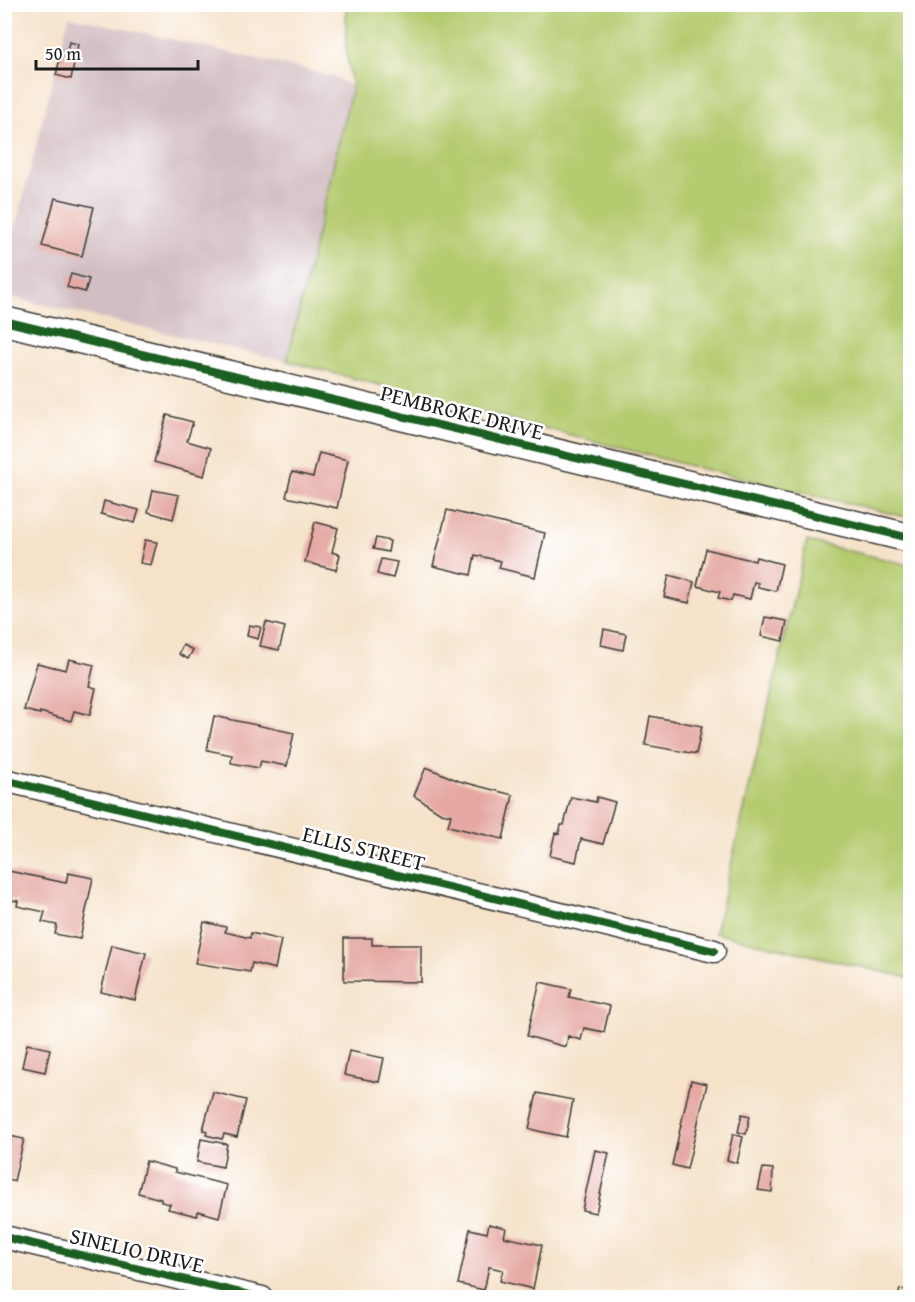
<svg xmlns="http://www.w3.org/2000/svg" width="915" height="1302" font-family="'Gentium Book Plus',serif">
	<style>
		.industrial { fill: #d2bec2 }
		.green { fill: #b5cb70; stroke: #687446; stroke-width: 1.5 }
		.building { fill: #e5a8a2 }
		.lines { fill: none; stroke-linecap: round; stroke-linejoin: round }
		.minor-casing { stroke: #3d3a36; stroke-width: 25 }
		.tertiary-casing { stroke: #3d3a36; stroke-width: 31 }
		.minor { stroke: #fff; stroke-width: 22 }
		.tertiary { stroke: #fff; stroke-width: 28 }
		.cycleway-casing { stroke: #fff; stroke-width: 11 }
		.cycleway { stroke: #1b5e20; stroke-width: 8 }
		.labels { text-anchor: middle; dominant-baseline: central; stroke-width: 5; stroke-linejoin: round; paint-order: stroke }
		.street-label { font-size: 22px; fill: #1c1c1c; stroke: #fff }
	</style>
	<rect width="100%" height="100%" fill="#fff"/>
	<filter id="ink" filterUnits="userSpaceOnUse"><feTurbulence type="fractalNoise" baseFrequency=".0167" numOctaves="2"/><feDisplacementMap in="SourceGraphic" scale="12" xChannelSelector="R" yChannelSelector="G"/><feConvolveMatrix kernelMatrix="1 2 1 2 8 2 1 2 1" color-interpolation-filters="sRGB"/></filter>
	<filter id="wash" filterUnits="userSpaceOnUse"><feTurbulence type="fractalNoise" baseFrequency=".008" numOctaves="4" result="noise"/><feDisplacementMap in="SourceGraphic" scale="24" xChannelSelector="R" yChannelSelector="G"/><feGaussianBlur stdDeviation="1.35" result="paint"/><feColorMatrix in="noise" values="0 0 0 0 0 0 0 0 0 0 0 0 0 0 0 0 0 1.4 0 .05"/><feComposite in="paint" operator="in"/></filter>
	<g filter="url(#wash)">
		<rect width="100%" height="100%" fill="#f5e2c9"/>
		<!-- industrial -->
		<path class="industrial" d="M69,16L332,76L352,87L287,361L5,296V268Z"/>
		<!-- green -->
		<path class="green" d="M346,5H910V518L690,466L287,361L352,87L346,50Z
			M807,541L910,565V978L715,933Z"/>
		<g id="blocks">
			<!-- building -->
			<path class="building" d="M69,42L78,44L71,79L56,75L62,50L67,51Z
				M55,198L94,207L82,256L42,246Z
				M71,274L89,279L85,292L67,287Z
				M167,415L193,422L187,441L211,448L204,476L154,462Z
				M319,453L348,460L337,508L286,497L292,472L313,477Z
				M153,490L179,495L173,519L148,512Z
				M104,501L139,510L135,523L101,514Z
				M447,510L545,533L535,577L499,568L501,561L475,555L471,575L433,566Z
				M315,522L338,528L332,552L340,555L336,570L305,562Z
				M376,538L390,541L388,552L373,549Z
				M145,540L157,542L151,565L140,563Z
				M706,549L755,561L756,557L782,564L776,591L758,587V583L754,582L750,599L733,595L731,601L718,598L720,592L697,586Z
				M381,559L397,562L393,578L377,574Z
				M669,575L694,582L689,603L664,597Z
				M765,617L787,621L783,641L761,636Z
				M266,622L285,627L279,650L260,646Z
				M249,625L261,627L258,639L247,636Z
				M604,629L626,634L623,650L601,645Z
				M183,645L193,650L188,659L179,654Z
				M69,659L94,665L89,686L96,688L90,715L74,711L71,721L40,712V714L24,710L37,663L66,670Z
				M214,716L294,733L287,766L261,761L259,768L231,763L232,755L207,750Z
				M650,716L702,726L696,754L645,745Z
				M426,767L459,781L513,795L503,839L448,826L451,815L441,813L414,796Z
				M571,797L596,802L597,797L615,802L603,844L581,839L576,862L550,856L555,833L559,834L561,825H564Z
				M4,870L66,883L68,873L93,878L80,939L55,934L57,925L42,922L45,912L17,906L18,901L4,899Z
				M204,922L226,927L225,932L250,938L251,933L281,940L275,969L252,963L250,972L195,963Z
				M344,938H372V945H421V982L344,981Z
				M112,945L146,953L135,1000L101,992Z
				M540,982L571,989L569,997L610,1006L604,1032L584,1028L581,1040L568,1036L566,1047L527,1036Z
				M27,1044L50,1049L45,1072L22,1067Z
				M349,1051L384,1058L379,1082L344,1075Z
				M691,1080L707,1084L687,1169L672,1165Z
				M213,1092L246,1100L237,1137L224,1134L222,1139L206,1135L207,1131L203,1130Z
				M537,1093L573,1100L566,1137L529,1129Z
				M742,1114L750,1116L746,1134L738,1132Z
				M733,1134L743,1137L737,1163L727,1160Z
				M5,1135L24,1139L14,1181L5,1178Z
				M201,1139L227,1144L223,1167L197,1162Z
				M595,1150L609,1153L596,1213L582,1210Z
				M146,1161L175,1169V1172L227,1185L219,1217L198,1211L197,1216L168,1209L170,1204L161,1202V1199L138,1193Z
				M763,1168L773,1169L772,1192L758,1190Z
				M489,1224L506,1228L504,1237L542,1245L533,1289L500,1281L503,1270L489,1267L484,1290L458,1284L470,1229L487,1233Z
				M900,1289L910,1291V1298H898Z"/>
		</g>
	</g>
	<g filter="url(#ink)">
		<use href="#blocks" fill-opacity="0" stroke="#3d3a36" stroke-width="1.5"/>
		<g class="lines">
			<defs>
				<path id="minor" d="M4,780L714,951
					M4,1237L262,1298"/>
				<path id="tertiary" d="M4,321L910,538"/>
			</defs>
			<!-- minor casing -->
			<use href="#minor" class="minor-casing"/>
			<!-- tertiary casing -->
			<use href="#tertiary" class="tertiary-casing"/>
			<!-- minor -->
			<use href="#minor" class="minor"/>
			<!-- tertiary -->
			<use href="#tertiary" class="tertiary"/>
			<defs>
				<path id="cycleway" d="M4,321L910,538
					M4,780L714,951
					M4,1237L262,1298"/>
			</defs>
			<!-- cycleway casing -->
			<use href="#cycleway" class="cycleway-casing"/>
			<!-- cycleway -->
			<use href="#cycleway" class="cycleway"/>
		</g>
	</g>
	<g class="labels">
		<!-- street labels -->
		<g class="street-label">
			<text transform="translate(462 412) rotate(14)">PEMBROKE DRIVE</text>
			<text transform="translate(364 848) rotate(14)">ELLIS STREET</text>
			<text transform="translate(137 1250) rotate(13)">SINELIO DRIVE</text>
		</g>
	</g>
	<!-- margin -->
	<rect width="915" height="1302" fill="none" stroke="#fff" stroke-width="24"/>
	<!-- scale -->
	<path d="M36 60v9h162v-9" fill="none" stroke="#1c1c1c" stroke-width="3"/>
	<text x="45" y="60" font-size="18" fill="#1c1c1c" stroke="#ffffff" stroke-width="4.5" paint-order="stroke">50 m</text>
</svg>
